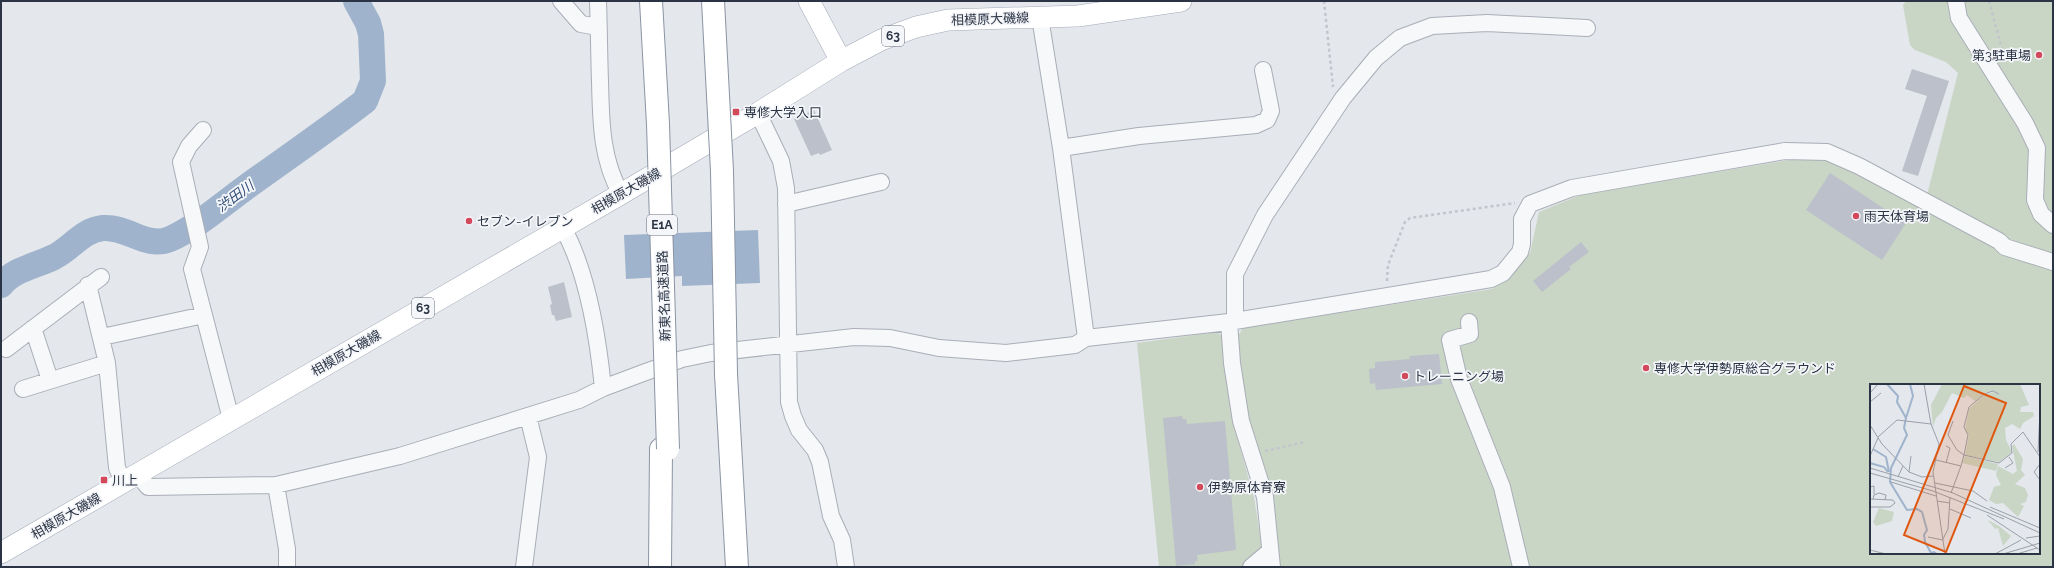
<svg xmlns="http://www.w3.org/2000/svg" width="2054" height="568" font-family="Raleway,'Noto Sans JP',sans-serif">
	<style>
		.green { fill: #c9d6c5; fill-rule: evenodd }
		.water { fill: #9fb4cc }
		.lines { fill: none; stroke-linecap: round; stroke-linejoin: round }
		.river { stroke: #9fb4cc; stroke-width: 26 }
		.building { fill: #bbc0ca }
		.minor-casing { stroke: #a9aeb7; stroke-width: 18 }
		.major-casing { stroke: #a3abb8; stroke-width: 22 }
		.highway-casing { stroke: #8b94a3; stroke-width: 24 }
		.path { stroke: #c2c5cb; stroke-width: 2.5; stroke-dasharray: 3 3; stroke-linecap: butt }
		.minor { stroke: #f7f8fa; stroke-width: 16 }
		.major { stroke: #fff; stroke-width: 21 }
		.highway { stroke: #fff; stroke-width: 22 }
		.highway-bridge-casing { stroke: #8b94a3; stroke-width: 24; stroke-linecap: butt }
		.highway-bridge { stroke: #fff; stroke-width: 22 }
		.poi-dot { fill: #d1495b; stroke: #f4f6f9; stroke-width: 1.5 }
		.labels { text-anchor: middle; dominant-baseline: central; stroke-width: 3.5; stroke-linejoin: round; paint-order: stroke }
		.shield { fill: #f4f6f9; stroke: #676e7b; stroke-width: 1 }
		.shield-label { font-size: 12px; font-weight: bold; fill: #2b3445 }
		.street-label { font-size: 13px; fill: #2b3445; stroke: #f4f6f9 }
		.poi-label { font-size: 13px; fill: #2b3445; stroke: #f4f6f9; text-anchor: start }
		.water-label { font-size: 14px; font-style: italic; fill: #34527a; stroke: #f4f6f9 }
		.inset-river { fill: none; stroke: #9fb4cc; stroke-width: 2 }
		.inset-road { fill: none; stroke: #9a9fa9; stroke-width: 1 }
		.view { fill: #df570f; fill-opacity: 0.15; stroke: #df570f; stroke-width: 2 }
		.inset-edge { fill: none; stroke: #2b3445; stroke-width: 2 }
	</style>
	<rect width="100%" height="100%" fill="#e4e7ec"/>
	<!-- green -->
	<path class="green" d="M1906,1H2053V257L2010,242L1927,195L1958,73L1946,62L1915,50L1910,45L1903,5Z
		M1807,157L1828,158L2053,269V567H1280L1249,419L1237,351L1238,336L1243,328L1492,289L1530,253L1539,212L1580,195ZM1871,385H2039V553H1871Z
		M1217,332L1223,337L1224,362L1234,427L1254,497L1265,567H1159L1137,343Z"/>
	<!-- water -->
	<path class="water" d="M758,230L760,283L682,286V276L626,279L624,235Z"/>
	<g class="lines">
		<!-- river -->
		<path class="river" d="M1,285C14,269 36,266 54,257C71,249 82,230 103,228C128,226 146,249 170,239C194,229 223,204 245,188C285,159 326,131 365,101L373,81L371,34L368,23L356,1"/>
	</g>
	<!-- building -->
	<path class="building" d="M1912,69L1949,81L1918,176L1902,171L1927,96L1905,89Z
		M814,110L832,150L820,155L819,153L811,156L794,119Z
		M1830,173L1906,223L1882,260L1806,210Z
		M1581,242L1589,252L1569,267L1571,269L1542,292L1533,281Z
		M564,282L572,317L556,321L554,315H552L550,305L552,304L548,287Z
		M1439,354L1442,384L1376,390L1375,383L1370,384L1369,369L1375,368V362L1410,359L1409,356Z
		M1182,416L1183,419H1186L1187,424L1225,421L1236,550L1197,555L1198,561H1195V564L1176,566L1163,418Z"/>
	<g class="lines">
		<defs>
			<path id="minor" d="M561,1L581,24L598,27
				M598,1C599,28 599,54 600,81C601,121 601,159 621,194
				M1956,1L1959,18L2025,123L2037,148L2035,200L2041,214L2053,225
				M1040,17L1061,148L1086,338L1229,322L1232,363L1241,421L1265,497L1272,567
				M758,113L781,161L786,188L789,402L793,416L799,430L815,450L820,462L831,516L842,540L846,567
				M203,130L189,146L181,162L200,247L192,269L231,419
				M1061,148L1139,136L1256,125L1267,120L1271,111L1263,70
				M786,204L881,182
				M563,228C587,271 598,338 603,388
				M88,285L107,363L117,468L124,483
				M1235,321V274L1265,215L1343,98L1376,58L1400,38L1432,26L1487,23L1587,28
				M1229,322L1491,279L1503,273L1520,252L1522,244V219L1530,204L1572,188L1785,151L1827,152L1859,166L1999,241L2005,247L2053,262
				M1469,322L1470,334L1450,340L1459,379L1502,487L1521,567
				M33,328L50,380
				M102,337L204,315
				M6,349L101,277
				M23,389L107,363
				M138,475L148,487L276,485L400,456L579,400L603,388L643,373L682,359L711,353L854,337L890,338L939,348L1006,353L1075,345L1086,338
				M276,485L287,549V567
				M524,567L538,457L528,416
				M1251,567L1270,551"/>
			<path id="major" d="M809,1L841,61
				M1,553L621,194L758,113L841,61L881,40L916,27L948,20L1078,16L1181,1"/>
			<path id="highway" d="M726,374L737,567
				M660,567L661,449"/>
		</defs>
		<!-- minor casing -->
		<use href="#minor" class="minor-casing"/>
		<!-- major casing -->
		<use href="#major" class="major-casing"/>
		<!-- highway casing -->
		<use href="#highway" class="highway-casing"/>
		<!-- path -->
		<path class="path" d="M1324,1L1333,87
			M1989,1L2005,60
			M1387,281L1388,265L1405,222L1410,218L1515,203
			M1265,451L1305,442"/>
		<!-- minor -->
		<use href="#minor" class="minor"/>
		<!-- major -->
		<use href="#major" class="major"/>
		<!-- highway -->
		<use href="#highway" class="highway"/>
		<defs>
			<path id="highway-bridge" d="M651,1L658,124L668,449
				M713,1L722,171L726,374"/>
		</defs>
		<!-- highway-bridge casing -->
		<use href="#highway-bridge" class="highway-bridge-casing"/>
		<!-- highway-bridge -->
		<use href="#highway-bridge" class="highway-bridge"/>
	</g>
	<!-- markers -->
	<g class="poi-dot">
		<circle cx="2039" cy="55" r="4"/>
		<rect x="732" y="108" width="8" height="8" rx="2"/>
		<circle cx="1856" cy="216" r="4"/>
		<circle cx="469" cy="221" r="4"/>
		<circle cx="1646" cy="368" r="4"/>
		<circle cx="1405" cy="376" r="4"/>
		<rect x="100" y="476" width="8" height="8" rx="2"/>
		<circle cx="1200" cy="487" r="4"/>
	</g>
	<g class="labels">
		<!-- shield labels -->
		<g class="shield">
			<rect x="882" y="26" width="22" height="20" rx="3"/>
			<rect x="647" y="215" width="30" height="20" rx="3"/>
			<rect x="412" y="298" width="22" height="20" rx="3"/>
		</g>
		<g class="shield-label">
			<text x="893" y="36">63</text>
			<text x="662" y="225">E1A</text>
			<text x="423" y="308">63</text>
		</g>
		<!-- street labels -->
		<g class="street-label">
			<text transform="translate(990 19) rotate(-2)">相模原大磯線</text>
			<text transform="translate(626 191) rotate(-30)">相模原大磯線</text>
			<text transform="translate(664 296) rotate(-92)">新東名高速道路</text>
			<text transform="translate(346 353) rotate(-30)">相模原大磯線</text>
			<text transform="translate(66 516) rotate(-30)">相模原大磯線</text>
		</g>
		<!-- poi labels -->
		<g class="poi-label">
			<text x="2031" y="55" text-anchor="end">第3駐車場</text>
			<text x="744" y="112">専修大学入口</text>
			<text x="1864" y="216">雨天体育場</text>
			<text x="477" y="221">セブン-イレブン</text>
			<text x="1654" y="368">専修大学伊勢原総合グラウンド</text>
			<text x="1413" y="376">トレーニング場</text>
			<text x="112" y="480">川上</text>
			<text x="1208" y="487">伊勢原体育寮</text>
		</g>
		<!-- water labels -->
		<g class="water-label">
			<text transform="translate(235 196) rotate(-36)">渋田川</text>
		</g>
	</g>
	<!-- overview -->
	<g transform="translate(1870 384)">
		<rect width="170" height="170" fill="#e4e7ec"/>
		<path d="M72,0H150L159,21L151,23L150,28H163L164,32L153,39L150,45L142,40L135,44L136,56L142,68L129,78L95,71L99,51L95,46L99,25L113,11L124,8L130,10L124,7L114,9L105,17L97,11L94,14L82,9L72,28L66,34L63,43L61,21ZM144,60L153,75L151,86L155,91L145,100L155,104L158,111L156,118L150,120L154,122L148,133L133,119L126,120L119,116L124,103L131,101L126,91L128,82L143,90L147,87L142,62ZM95,72L128,80L126,87L92,79ZM9,124L24,128L22,137L6,142L3,138ZM118,136L129,142L141,152L133,162L128,144L125,145Z" fill="#c9d6c5"/>
		<path class="inset-river" d="M17,0L28,12L27,18L36,34L34,44L37,51L21,84L20,98L37,126L47,125L52,128L57,146L54,151L55,158L61,169L64,168L67,170M36,34L43,12L40,0M3,65L16,73L19,88M0,79L14,83L18,88"/>
		<path class="inset-road" d="M54,0L61,40L69,60L63,88L75,170M0,9L8,0M0,18L11,9M83,37L78,51L87,66L94,71M0,41L12,60L39,88L52,93L63,92M8,53L27,36L61,40M168,68L170,28M94,71L98,51L94,43L99,23L114,10L123,7L129,10M0,72L8,54M66,76L91,82L94,71L129,79L142,69L141,60L153,48L170,73M76,79L80,64L76,62M170,80L164,88L170,96M0,84L83,109L170,149M135,84L143,79L139,73M39,88L41,72M0,89L63,107L134,135M28,93L33,82M21,98L66,112M65,99L103,107L117,117M0,103L4,102V110M81,109L91,82M0,115L23,116L25,119L20,123H0M3,115L4,111L9,109L16,111L15,116M67,117L80,119M120,123L170,144M80,125L101,134M117,131L170,166M58,153L73,156M156,154L170,152M73,155L78,145L80,113M0,166L16,170M125,170L151,156M133,170L170,159M147,170L167,164"/>
		<path class="view" d="M94,2L136,19L76,168L34,151Z"/>
		<rect width="170" height="170" class="inset-edge"/>
	</g>
	<!-- border -->
	<rect width="2054" height="568" fill="none" stroke="#2b3445" stroke-width="4"/>
</svg>
